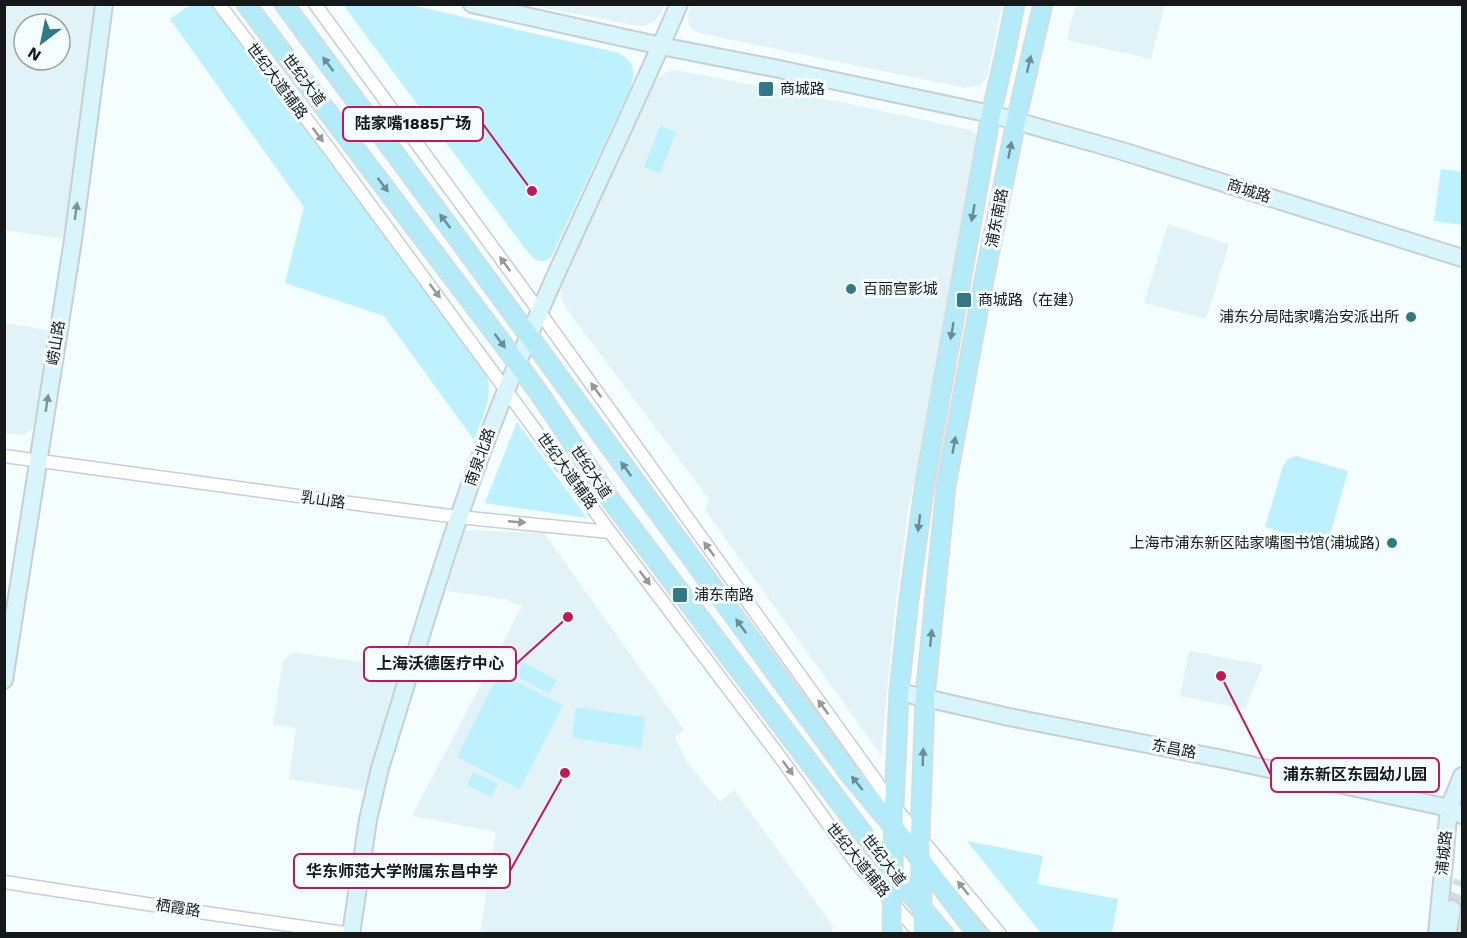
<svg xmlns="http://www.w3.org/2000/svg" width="1467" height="938" font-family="'Work Sans','Noto Sans SC',sans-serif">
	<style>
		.built { fill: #e1f3f7; fill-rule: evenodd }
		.green { fill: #bcf1fd }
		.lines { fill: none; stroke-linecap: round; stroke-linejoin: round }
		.secondary-tunnel { stroke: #d3dbdc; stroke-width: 16; stroke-dasharray: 16 8; stroke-linecap: butt }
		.street-casing { stroke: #c7cfd1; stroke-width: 15 }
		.secondary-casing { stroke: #c7cfd1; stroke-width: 20 }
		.primary-casing { stroke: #dadada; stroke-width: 21 }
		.street { stroke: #fff; stroke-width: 12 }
		.secondary { stroke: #d9f5fc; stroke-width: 16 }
		.primary { stroke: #b3ecf8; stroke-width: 18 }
		.oneway { fill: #6c8d94 }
		.oneway2 { fill: #969898 }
		.oneway3 { fill: #819296 }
		.poi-dot { fill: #337886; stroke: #f4fdff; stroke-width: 2 }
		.labels { text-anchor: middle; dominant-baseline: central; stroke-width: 6; stroke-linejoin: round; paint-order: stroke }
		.street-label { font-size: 15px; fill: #161919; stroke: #f4fdff }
		.poi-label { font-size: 15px; fill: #161919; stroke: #f4fdff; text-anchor: start }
		.leader { fill: none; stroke: #c2185b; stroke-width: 2 }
		.callout-dot { fill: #c2185b; stroke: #f4fdff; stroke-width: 2 }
		.callout { fill: #f4fdff; stroke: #c2185b; stroke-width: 2 }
		.callout-label { font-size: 16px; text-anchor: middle; font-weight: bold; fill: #161919 }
	</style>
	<rect width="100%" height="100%" fill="#f4fdff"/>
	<!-- built -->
	<path class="built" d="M692,4H1002V5L988,73L985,80L980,85L972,87L965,88L699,33L693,30L689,25L688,19V14Z
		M4,5H97L64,239L5,230ZM24,24H60V60H24Z
		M530,5H665L659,16L655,21L645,26H639Z
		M1075,5H1165L1151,59L1067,40Z
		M675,70L840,102L970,130L979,135L961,246L908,511L895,609L881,755L705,510L709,499L574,319L567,309L561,298L562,276L653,83L666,72Z
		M1168,224L1229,244L1206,319L1144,303Z
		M5,323L49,330L34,423L32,429L25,434L20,435L5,433Z
		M465,530L544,533L684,730L675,737L687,762L720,802L734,790L833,926L832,933H480L496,832L412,816L522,606L506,599L446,591Z
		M1189,651L1263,665L1245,709L1180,696Z
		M294,652L403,669L364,791L289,779L296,728L273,724L283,660Z"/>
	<!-- green -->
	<path class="green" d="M190,5H213L485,370C495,397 483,415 474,440L384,316L285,283L304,207L170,19Z
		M344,5H411L619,53C635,63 635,70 631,87L551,257C544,263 537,262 530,255L347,10Z
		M660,126L676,132L660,173L644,167Z
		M1441,169L1462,172V225L1434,221Z
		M517,422L587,518L485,503Z
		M1296,456L1348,471L1327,545L1265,527L1283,466L1288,459Z
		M523,662L557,680L549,694L516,676Z
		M499,673L563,705L520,789L457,757Z
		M576,707L645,717L641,748L572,738Z
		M473,772L498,784L491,797L467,785Z
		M967,841L1043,856L1037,884L1118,899L1112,933H1041Z"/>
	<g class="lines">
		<!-- secondary-tunnel -->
		<path class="secondary-tunnel" d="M1452,909L1462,881
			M1456,934L1462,904"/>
		<defs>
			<path id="street" d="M219,4L330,150L610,532L780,757L854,860L920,934
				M315,4L518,282L894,806L1000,934
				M4,456L357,504L458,517L610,532
				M4,882L199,912L352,934"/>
			<path id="secondary" d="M472,4L661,46L779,69L991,114L1122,151L1462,258
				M4,680L73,240L104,4
				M899,692L1009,717L1223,759L1449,808L1462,815
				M351,934L368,820L380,768C419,644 454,518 503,398C557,264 622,136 679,4
				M1437,934L1449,808L1462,776
				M1447,934L1452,909"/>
			<path id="primary" d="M246,4L500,340L539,393L610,499L893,873L944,934
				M284,4L453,232L851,776L921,860L977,934
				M892,934L894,806L899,692L909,599L925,482L991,114L1005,54L1015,4
				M923,934L920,836L925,697L946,486L983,285L1016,121L1043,4"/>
		</defs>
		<!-- street casing -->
		<use href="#street" class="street-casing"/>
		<!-- secondary casing -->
		<use href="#secondary" class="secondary-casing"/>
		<!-- primary casing -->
		<use href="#primary" class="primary-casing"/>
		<!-- street -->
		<use href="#street" class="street"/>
		<!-- secondary -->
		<use href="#secondary" class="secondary"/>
		<!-- primary -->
		<use href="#primary" class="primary"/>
	</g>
	<!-- one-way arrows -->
	<defs><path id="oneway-solid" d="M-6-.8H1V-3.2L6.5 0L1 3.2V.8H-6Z" transform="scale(1.5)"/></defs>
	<g class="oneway">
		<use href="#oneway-solid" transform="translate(328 64) rotate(-127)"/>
		<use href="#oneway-solid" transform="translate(1029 64) rotate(-77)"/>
		<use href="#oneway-solid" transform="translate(1010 150) rotate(-79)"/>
		<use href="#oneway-solid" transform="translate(383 185) rotate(53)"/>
		<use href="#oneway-solid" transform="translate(973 213) rotate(100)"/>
		<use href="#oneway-solid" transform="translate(445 221) rotate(-127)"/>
		<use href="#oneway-solid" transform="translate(952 331) rotate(100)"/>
		<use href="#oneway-solid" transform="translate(500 341) rotate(53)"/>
		<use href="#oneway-solid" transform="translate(954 445) rotate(-80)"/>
		<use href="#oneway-solid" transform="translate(626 469) rotate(-126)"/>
		<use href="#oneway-solid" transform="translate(919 523) rotate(97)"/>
		<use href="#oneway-solid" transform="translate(741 626) rotate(-126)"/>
		<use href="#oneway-solid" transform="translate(931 638) rotate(-84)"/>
		<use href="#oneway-solid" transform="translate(923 757) rotate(-88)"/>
		<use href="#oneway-solid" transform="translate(857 783) rotate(-129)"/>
	</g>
	<g class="oneway2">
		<use href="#oneway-solid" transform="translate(318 135) rotate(53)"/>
		<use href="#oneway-solid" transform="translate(505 264) rotate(-126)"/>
		<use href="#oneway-solid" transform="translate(435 291) rotate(53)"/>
		<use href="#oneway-solid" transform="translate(596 390) rotate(-126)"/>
		<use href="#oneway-solid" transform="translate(517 522) rotate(5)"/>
		<use href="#oneway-solid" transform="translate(709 549) rotate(-126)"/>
		<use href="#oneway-solid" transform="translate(645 578) rotate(53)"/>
		<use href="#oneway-solid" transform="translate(823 707) rotate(-126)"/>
		<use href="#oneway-solid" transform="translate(788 768) rotate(54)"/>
		<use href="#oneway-solid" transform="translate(963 888) rotate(-129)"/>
	</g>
	<g class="oneway3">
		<use href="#oneway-solid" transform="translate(76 211) rotate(-82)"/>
		<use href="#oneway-solid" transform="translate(47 403) rotate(-81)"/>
	</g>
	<!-- markers -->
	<g class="poi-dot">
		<rect x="758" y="81" width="16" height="16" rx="3"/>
		<circle cx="851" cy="289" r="6"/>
		<rect x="956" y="292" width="16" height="16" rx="3"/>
		<circle cx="1411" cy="317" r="6"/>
		<circle cx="1392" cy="543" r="6"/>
		<rect x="672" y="587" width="16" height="16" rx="3"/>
	</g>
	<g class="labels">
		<!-- street labels -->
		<g class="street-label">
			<text transform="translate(304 80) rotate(53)">世纪大道</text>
			<text transform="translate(277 81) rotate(53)">世纪大道辅路</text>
			<text transform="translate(1249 191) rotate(18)">商城路</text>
			<text transform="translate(997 218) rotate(-79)">浦东南路</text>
			<text transform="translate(56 343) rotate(-81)">崂山路</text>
			<text transform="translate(480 457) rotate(-70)">南泉北路</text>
			<text transform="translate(567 471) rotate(54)">世纪大道辅路</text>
			<text transform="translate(591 472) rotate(56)">世纪大道</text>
			<text transform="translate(323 500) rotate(8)">乳山路</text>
			<text transform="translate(1174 749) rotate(11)">东昌路</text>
			<text transform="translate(1444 853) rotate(-84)">浦城路</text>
			<text transform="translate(858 860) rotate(51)">世纪大道辅路</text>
			<text transform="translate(884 860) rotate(52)">世纪大道</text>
			<text transform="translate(178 908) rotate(9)">栖霞路</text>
		</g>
		<!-- poi labels -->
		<g class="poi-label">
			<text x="780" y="89">商城路</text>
			<text x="863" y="289">百丽宫影城</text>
			<text x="978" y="300">商城路（在建）</text>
			<text x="1399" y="317" text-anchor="end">浦东分局陆家嘴治安派出所</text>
			<text x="1380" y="543" text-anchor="end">上海市浦东新区陆家嘴图书馆(浦城路)</text>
			<text x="694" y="595">浦东南路</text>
		</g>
	</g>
	<!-- callouts -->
	<path class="leader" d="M532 191L483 124M568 617L516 664M1221 676L1271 775M565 773L510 871"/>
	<g class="callout-dot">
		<circle cx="532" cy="191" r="6"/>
		<circle cx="568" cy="617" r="6"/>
		<circle cx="1221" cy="676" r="6"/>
		<circle cx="565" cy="773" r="6"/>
	</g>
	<g class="callout">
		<rect x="343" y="107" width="140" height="34" rx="6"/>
		<rect x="364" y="647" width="152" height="34" rx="6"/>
		<rect x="1271" y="758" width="168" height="34" rx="6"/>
		<rect x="294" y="854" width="216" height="34" rx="6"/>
	</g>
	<g class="callout-label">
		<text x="413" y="129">陆家嘴1885广场</text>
		<text x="440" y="669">上海沃德医疗中心</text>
		<text x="1355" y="780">浦东新区东园幼儿园</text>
		<text x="402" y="877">华东师范大学附属东昌中学</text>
	</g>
	<!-- border -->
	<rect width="1467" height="938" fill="none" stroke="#161919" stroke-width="12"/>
	<!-- north arrow -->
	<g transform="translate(42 42) rotate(212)"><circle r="28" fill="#f4fdff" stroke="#9ba2a3" stroke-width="1.5"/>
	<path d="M0-4.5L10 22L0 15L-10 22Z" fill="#337886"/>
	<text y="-9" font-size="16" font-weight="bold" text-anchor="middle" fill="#161919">N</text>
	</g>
</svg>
